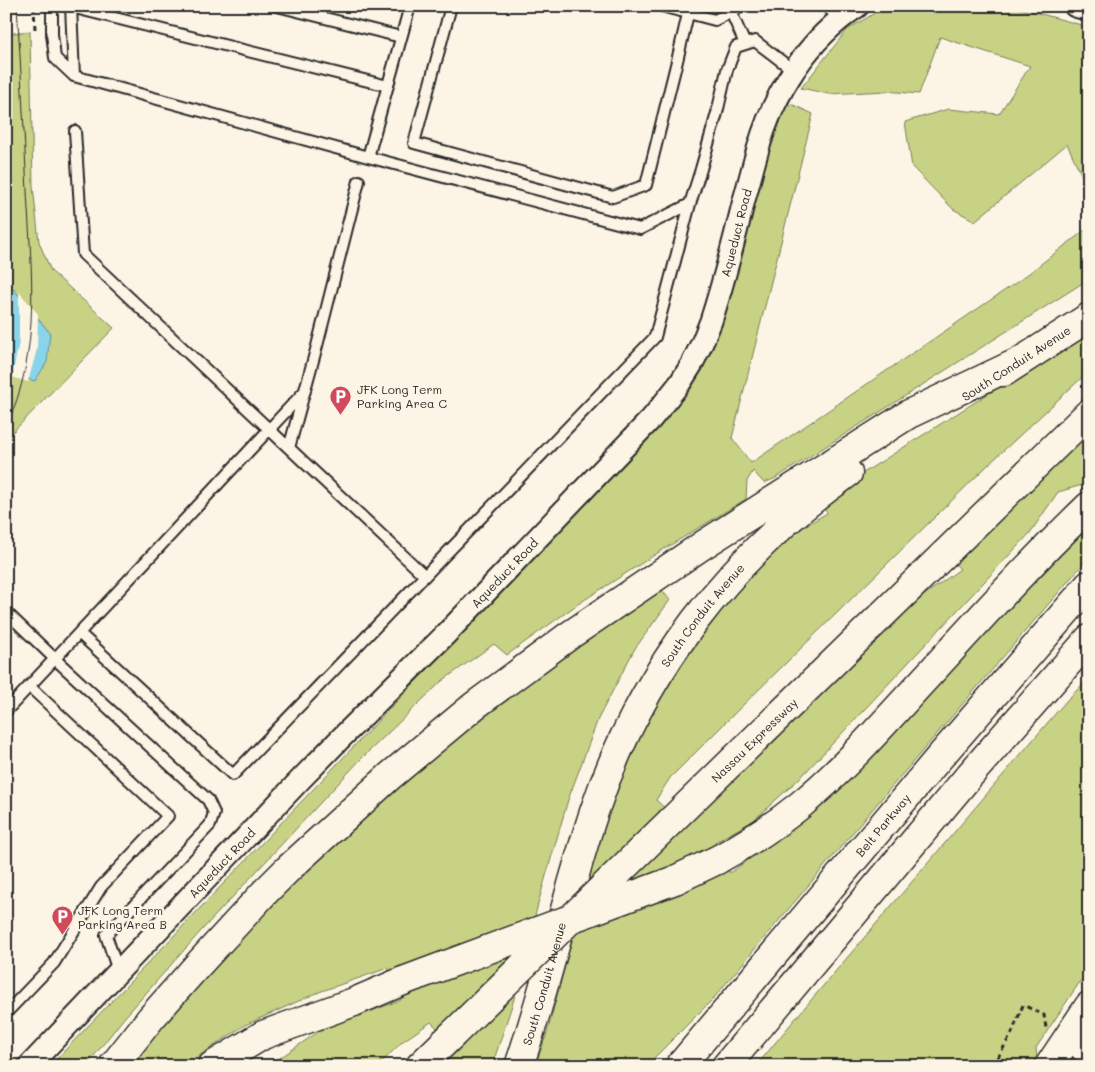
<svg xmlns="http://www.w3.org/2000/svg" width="1095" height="1072" font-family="Mali,sans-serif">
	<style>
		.green { fill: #c7d285; stroke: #797e58 }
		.water { fill: #89d4e9; stroke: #63909d }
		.pier { fill: #fcf5e5 }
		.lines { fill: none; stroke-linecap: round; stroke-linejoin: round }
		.service-casing { stroke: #2b2b2b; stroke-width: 14 }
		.minor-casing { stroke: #2b2b2b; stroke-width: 25 }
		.primary-casing { stroke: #2b2b2b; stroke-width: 31 }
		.trunk-casing { stroke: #2b2b2b; stroke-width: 31 }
		.motorway-casing { stroke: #2b2b2b; stroke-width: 31 }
		.path { stroke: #2b2b2b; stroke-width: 3; stroke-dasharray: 5 4; stroke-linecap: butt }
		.service { stroke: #fcf5e5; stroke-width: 10 }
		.minor { stroke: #fcf5e5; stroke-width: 21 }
		.primary { stroke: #fcf5e5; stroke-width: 28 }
		.trunk { stroke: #fcf5e5; stroke-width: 28 }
		.motorway { stroke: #fcf5e5; stroke-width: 28 }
		.tram { stroke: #2b2b2b; stroke-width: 1 }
		.motorway-bridge-casing { stroke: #2b2b2b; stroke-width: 31; stroke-linecap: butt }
		.motorway-bridge { stroke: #fcf5e5; stroke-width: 28 }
		.labels { text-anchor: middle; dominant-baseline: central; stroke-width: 5; stroke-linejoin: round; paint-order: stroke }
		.street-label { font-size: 12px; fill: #2b2b2b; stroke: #fcf5e5 }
		.poi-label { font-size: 12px; fill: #2b2b2b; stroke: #fcf5e5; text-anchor: start }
	</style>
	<rect width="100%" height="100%" fill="#fcf5e5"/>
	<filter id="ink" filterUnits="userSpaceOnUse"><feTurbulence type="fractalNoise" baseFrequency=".02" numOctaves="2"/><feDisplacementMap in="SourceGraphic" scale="10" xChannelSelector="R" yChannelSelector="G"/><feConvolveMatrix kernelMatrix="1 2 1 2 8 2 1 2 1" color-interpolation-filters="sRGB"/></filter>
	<g filter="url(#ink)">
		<!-- green -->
		<path class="green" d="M886,6H1012L1089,27V191L1067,144L975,221L953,209L912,167L905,122L948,109L999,114L1030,66L940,37L919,94L886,91L829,94L801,88L847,30Z
			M30,31L33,186L39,242L51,271L114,328L6,439V371L12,375L50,333L6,280V34Z
			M791,104L813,114L732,438L751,463L1020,280L1089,227V279L776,478L764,483L753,471L747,481L746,499L656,554L578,604L507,655L494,644L442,681L361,759L201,931L124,1018L86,1066H50L667,417L699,373L721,327L769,148L781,117Z
			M1089,333V371L988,465L738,710L670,778L656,800L683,825L757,757L919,599L960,569L953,562L1089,431V483L1058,492L1030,533L802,776L753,821L715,842L730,873L800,822L1025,581L1089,525V557L887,792L712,1000L646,1066H535L547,1033L568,955L591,853L606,806L660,691L709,620L783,539L827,513L821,504L849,482L1065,345Z
			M661,589L670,600L634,650L598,719L568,800L539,900L515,996L492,1066H439L457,1048L431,1022L403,1041L378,1066H268L321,1030L401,1000L388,968L319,992L245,1025L184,1066H127L217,959L304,869L417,765L541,666Z
			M1089,678V968L1036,1048L1037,1059L1033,1066H756L800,1013L1067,700Z"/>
		<!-- water -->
		<path class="water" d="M6,280L50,333L47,362L35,381L12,375L6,371Z"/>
		<!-- pier -->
		<path class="pier" d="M19,292L38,314L37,349L28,382L12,377L19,342Z"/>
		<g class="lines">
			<defs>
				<path id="service" d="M52,6V34L55,58L74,76L368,157
					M71,6L74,76
					M277,6L401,37
					M410,6L368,157L640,229L690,204L701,169L717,113L727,70L736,47L755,41L793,70
					M451,6L414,143L613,197L646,185L677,61L688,14
					M661,6L715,20L737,9V6
					M827,6L840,20
					M71,7L388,86
					M731,12L745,44
					M75,131L83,254L425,576
					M289,448L317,346L359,181
					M6,612L55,659L208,800L214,813L210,825L106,935L118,971
					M79,633L233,775L655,337L690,204
					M6,711L305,391
					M6,1013L54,963L101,887L168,816L29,686"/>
				<g id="minor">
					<path d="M1075,6L1089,10"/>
					<path d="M1069,1035L1089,1059"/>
					<path id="s1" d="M29,1066L301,779L341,738L446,634L652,418L680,383L692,364L702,343L711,321C724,281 734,241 744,200C749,183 753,166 758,149C774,92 808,39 858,6"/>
				</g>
				<path id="primary" d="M1049,1066L1089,1006"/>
				<g id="trunk">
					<path d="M1004,372L1089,317"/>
					<path d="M113,1066L151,1018L197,966L264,893L288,869L390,776L474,706L570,635L703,545L909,414L1019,362"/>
					<path id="s2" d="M519,1066C548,982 566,896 594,812C640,674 730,556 848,473"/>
				</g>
				<g id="motorway">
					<path id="s3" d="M671,821L1089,413"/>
					<path d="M717,860C746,844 773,827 799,806C848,766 889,717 932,671C983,615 1034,559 1089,506"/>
					<path d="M212,1066L263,1035L354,1002L403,981"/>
					<path d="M420,1066L452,1035"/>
					<path id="s4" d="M680,1066L938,759L1089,585"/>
					<path d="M726,1066L969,776L1089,639"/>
				</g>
			</defs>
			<!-- service casing -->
			<use href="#service" class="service-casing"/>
			<!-- minor casing -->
			<use href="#minor" class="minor-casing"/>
			<!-- primary casing -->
			<use href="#primary" class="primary-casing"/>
			<!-- trunk casing -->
			<use href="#trunk" class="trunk-casing"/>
			<!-- motorway casing -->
			<use href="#motorway" class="motorway-casing"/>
			<!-- path -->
			<path class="path" d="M34,6L35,30H38
				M993,1066L1012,1033L1023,1005L1044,1015L1046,1028"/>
			<!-- service -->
			<use href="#service" class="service"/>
			<!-- minor -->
			<use href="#minor" class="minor"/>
			<!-- primary -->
			<use href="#primary" class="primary"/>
			<!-- trunk -->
			<use href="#trunk" class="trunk"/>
			<!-- motorway -->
			<use href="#motorway" class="motorway"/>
			<!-- tram -->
			<path class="tram" d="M6,426C42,353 31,270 27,192C24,130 21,68 17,6"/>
			<defs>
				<path id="motorway-bridge" d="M403,981L675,880L717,860
					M452,1035L671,821"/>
			</defs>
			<!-- motorway-bridge casing -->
			<use href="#motorway-bridge" class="motorway-bridge-casing"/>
			<!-- motorway-bridge -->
			<use href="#motorway-bridge" class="motorway-bridge"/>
		</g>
	</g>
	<!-- icons -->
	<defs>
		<symbol id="parking-pin" viewBox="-11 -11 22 30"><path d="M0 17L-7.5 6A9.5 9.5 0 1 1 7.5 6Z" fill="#d1495b" stroke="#fcf5e5"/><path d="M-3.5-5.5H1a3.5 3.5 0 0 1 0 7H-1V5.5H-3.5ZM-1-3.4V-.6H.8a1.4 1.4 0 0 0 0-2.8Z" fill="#fff"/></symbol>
	</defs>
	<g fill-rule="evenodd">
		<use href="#parking-pin" x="328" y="384" width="25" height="34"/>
		<use href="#parking-pin" x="50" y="904" width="25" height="34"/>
	</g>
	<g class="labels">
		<!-- street labels -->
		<g class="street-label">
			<text stroke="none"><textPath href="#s1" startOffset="1105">Aqueduct Road</textPath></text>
			<text transform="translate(1016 363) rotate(-33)">South Conduit Avenue</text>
			<text stroke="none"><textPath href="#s1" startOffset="685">Aqueduct Road</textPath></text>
			<text stroke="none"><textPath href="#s2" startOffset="491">South Conduit Avenue</textPath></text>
			<text stroke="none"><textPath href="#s3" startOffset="116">Nassau Expressway</textPath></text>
			<text stroke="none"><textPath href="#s4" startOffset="315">Belt Parkway</textPath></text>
			<text stroke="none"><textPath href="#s1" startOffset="280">Aqueduct Road</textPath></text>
			<text stroke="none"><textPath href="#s2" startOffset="86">South Conduit Avenue</textPath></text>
		</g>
		<!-- poi labels -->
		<g class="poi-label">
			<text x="357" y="389">JFK Long Term<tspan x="357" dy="14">Parking Area C</tspan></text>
			<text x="78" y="910">JFK Long Term<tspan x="78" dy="14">Parking Area B</tspan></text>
		</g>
	</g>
	<!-- margin -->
	<rect width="1095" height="1072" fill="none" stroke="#fcf5e5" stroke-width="25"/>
	<rect x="12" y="12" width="1070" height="1047" fill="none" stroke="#2b2b2b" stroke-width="2" filter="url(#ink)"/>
</svg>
